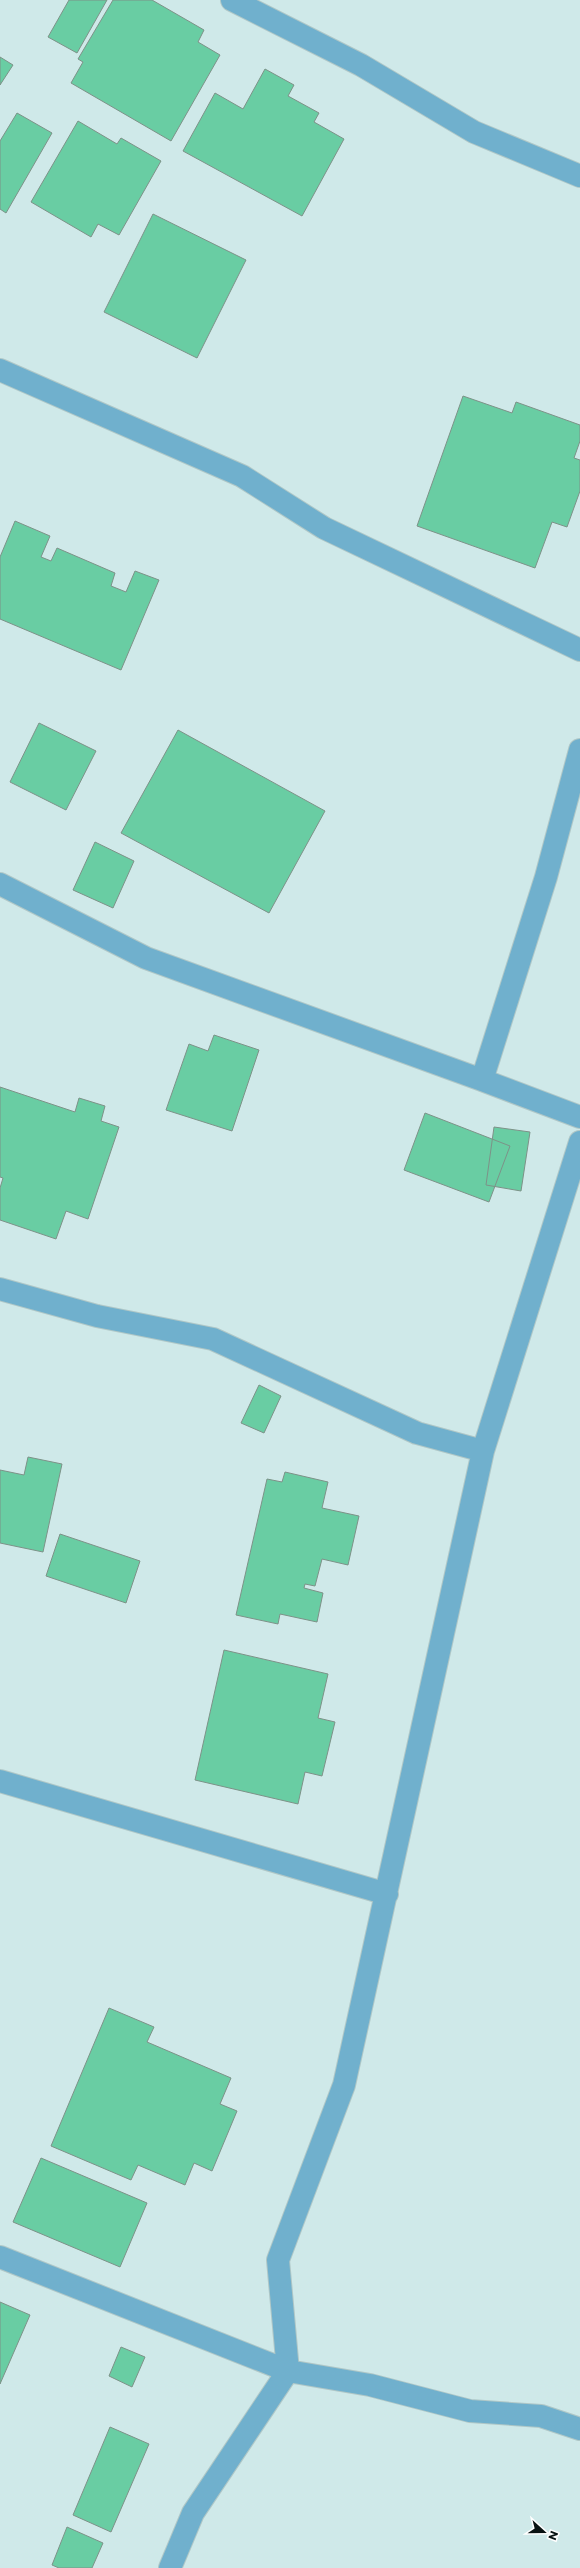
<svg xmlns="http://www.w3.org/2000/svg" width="580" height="2568" font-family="Montserrat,sans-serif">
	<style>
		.building { fill: #69cda3; stroke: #7d9288 }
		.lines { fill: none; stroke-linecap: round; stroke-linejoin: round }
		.street-casing { stroke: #afc7c7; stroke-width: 24 }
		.street { stroke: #70b0cd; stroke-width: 22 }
	</style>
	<rect width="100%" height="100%" fill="#cfe9e9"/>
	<!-- building -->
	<path class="building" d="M69,0H107L77,53L48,37Z
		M113,0H152L204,30L198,42L220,55L171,141L71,83L83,62L78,59Z
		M0,57L13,65L0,85Z
		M265,69L294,85L288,96L319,113L314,122L344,139L302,216L183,151L215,93L243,109Z
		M17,113L52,133L6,213L0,209V141Z
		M78,121L117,144L121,138L161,161L119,235L98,224L91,237L31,202Z
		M153,214L246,260L197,358L104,312Z
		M463,396L512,413L516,402L580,425V441L574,458L580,460V491L567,527L552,522L535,568L417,526Z
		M15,521L50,536L41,557L51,561L57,548L115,573L111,586L126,592L135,571L159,580L121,670L0,619V557Z
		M39,723L96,751L66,810L10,782Z
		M178,730L325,811L269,913L121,833Z
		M95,842L134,861L113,908L73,890Z
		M214,1035L259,1050L232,1131L166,1110L189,1044L208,1051Z
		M0,1087L75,1112L79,1098L105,1106L101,1121L119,1127L88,1219L66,1211L56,1239L0,1220V1188L3,1178L0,1177Z
		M425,1113L510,1146L489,1202L404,1170Z
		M494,1127L530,1132L521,1191L486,1185Z
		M259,1385L281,1396L264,1433L241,1423Z
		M28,1457L62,1464L43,1552L0,1543V1470L24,1475Z
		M285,1472L328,1482L322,1508L359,1516L348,1565L322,1559L315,1586L305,1584L304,1588L323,1593L317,1622L280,1614L278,1624L236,1615L267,1479L282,1482Z
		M60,1534L140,1561L126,1603L46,1576Z
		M224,1650L328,1674L318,1718L335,1722L322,1776L305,1772L298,1804L195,1780Z
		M109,2008L154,2027L147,2042L231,2078L220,2104L237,2111L212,2171L194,2163L185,2185L138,2165L131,2180L51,2146Z
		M41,2158L147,2203L120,2267L13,2222Z
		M0,2302L30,2315L0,2384Z
		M121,2347L145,2357L132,2387L109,2376Z
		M110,2427L149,2444L111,2532L73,2515Z
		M67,2527L103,2543L92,2568H59L52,2565Z"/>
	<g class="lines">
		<defs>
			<path id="street" d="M232,0L361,65L474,132L580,176
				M0,370L242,476L324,528L580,650
				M580,750L546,877L482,1080L580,1117
				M0,884L146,958L482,1080
				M0,1289L97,1316L213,1339L417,1433L483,1451
				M0,1781L387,1894
				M0,2257L288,2371L370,2385L470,2411L541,2416L580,2429
				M170,2568L193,2513L288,2371L278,2260L344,2085L483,1451L580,1142"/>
		</defs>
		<!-- street casing -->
		<use href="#street" class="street-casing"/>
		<!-- street -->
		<use href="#street" class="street"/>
	</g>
	<!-- north arrow -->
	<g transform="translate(544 2532) rotate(111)" stroke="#ffffff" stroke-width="3" paint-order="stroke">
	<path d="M0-3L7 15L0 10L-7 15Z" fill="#081212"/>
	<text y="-6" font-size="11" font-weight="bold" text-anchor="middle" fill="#081212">N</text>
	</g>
</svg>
